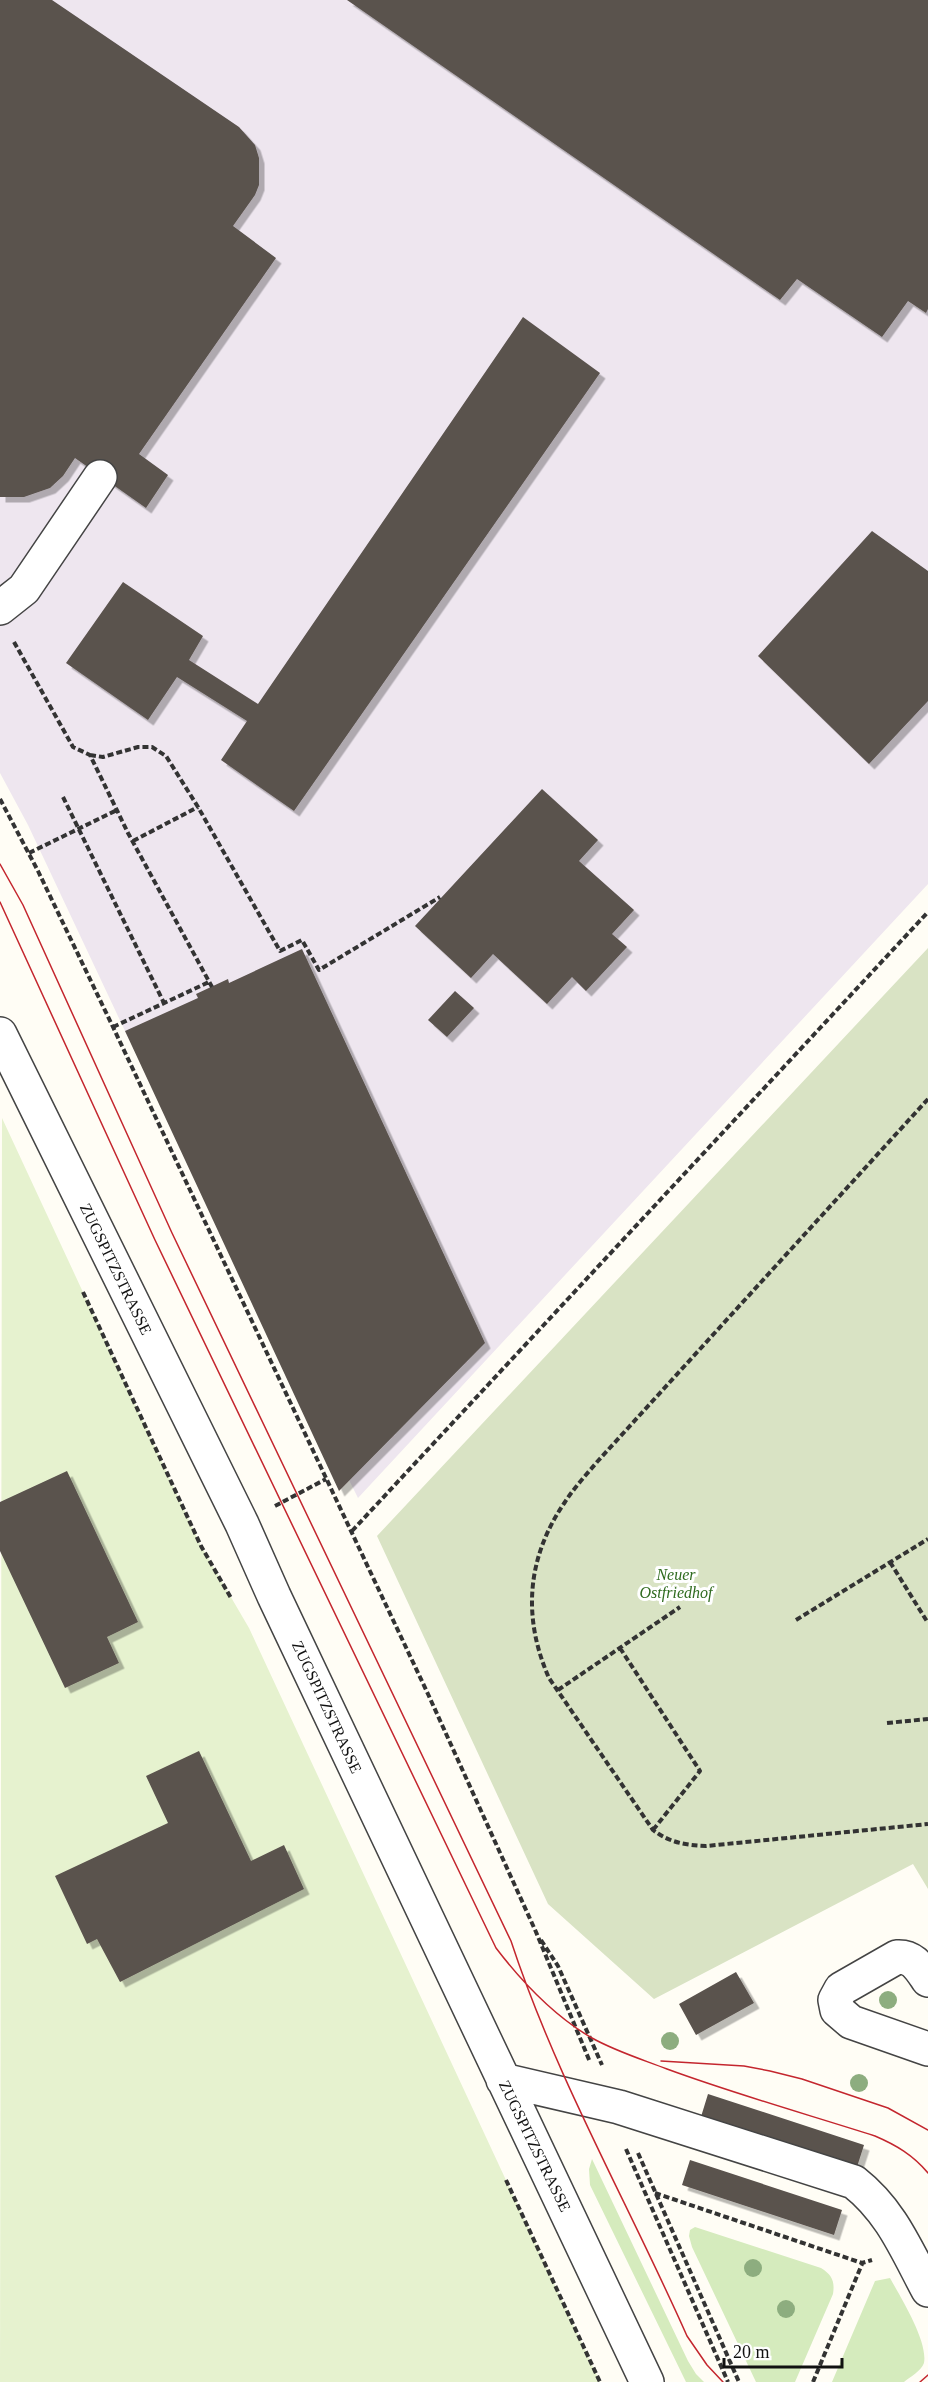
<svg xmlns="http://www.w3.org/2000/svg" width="928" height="2382" font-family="'Times New Roman',serif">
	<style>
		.industrial { fill: #eee6ef }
		.green { fill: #d5ebbd }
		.cemetery { fill: #d9e3c4 }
		.pitch { fill: #e6f2cf }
		.building { fill: #5a524d; filter: url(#shadow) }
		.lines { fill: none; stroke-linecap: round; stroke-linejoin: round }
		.minor-casing { stroke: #444; stroke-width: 36 }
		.path { stroke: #333; stroke-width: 4; stroke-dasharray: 6 3; stroke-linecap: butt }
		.minor { stroke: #fff; stroke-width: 33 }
		.tram { stroke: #c4262e; stroke-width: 1.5 }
		.tree { fill: #8dad7f }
		.labels { text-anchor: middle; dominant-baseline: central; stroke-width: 6; stroke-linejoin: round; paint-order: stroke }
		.street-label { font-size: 16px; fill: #111; stroke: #fff }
		.park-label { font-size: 16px; font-style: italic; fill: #2f6b1f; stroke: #fff }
	</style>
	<defs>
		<filter id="shadow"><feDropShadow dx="5.5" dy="5.5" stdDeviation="0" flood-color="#0004"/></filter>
	</defs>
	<rect width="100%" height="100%" fill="#fffdf5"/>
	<!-- industrial -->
	<path class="industrial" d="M0,0H928V884L358,1498L125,1031L28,825L0,773Z"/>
	<!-- green -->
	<path class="green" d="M592,2159L688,2361L696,2374L704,2382H686L590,2185L589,2169Z
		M695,2227L821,2268C832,2275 835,2281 833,2294L795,2382H756L692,2247L689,2236L690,2230Z
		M890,2278C901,2298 928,2341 924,2363C921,2371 910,2377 904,2382H832L875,2281Z"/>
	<!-- cemetery -->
	<path class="cemetery" d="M928,948V1889L913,1864L654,1999L548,1904L377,1536Z"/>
	<!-- pitch -->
	<path class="pitch" d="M2,1118L201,1546L249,1628L600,2382H0Z"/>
	<!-- building -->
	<path class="building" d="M0,0H52L239,127L255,145L259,158V185L255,195L233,226L276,258L139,454L168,475L146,508L75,458L63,476L50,488L24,497H0Z
		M347,0H928V309L926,313L908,301L882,337L797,279L780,300Z
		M523,317L600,373L294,811L221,760L247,721L177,677L148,720L66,663L123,582L203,636L189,660L258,704Z
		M872,531L928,571V701L869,764L758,656Z
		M542,789L598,840L579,861L634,910L612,934L627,947L586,991L572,977L547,1004L493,954L471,978L415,926Z
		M302,949L485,1343L339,1491L125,1031L198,998L196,994L228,979L229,983Z
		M455,991L474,1008L447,1037L428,1020Z
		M67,1471L138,1622L107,1637L119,1663L65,1688L0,1551V1502Z
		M199,1751L251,1861L284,1845L304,1889L120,1982L97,1939L87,1944L55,1876L168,1823L146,1776Z
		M736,1972L754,2003L696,2035L679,2004Z
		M708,2094L864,2145L856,2170L700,2120Z
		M690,2160L842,2210L834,2235L682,2185Z"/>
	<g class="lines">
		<defs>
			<path id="minor" d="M0,608L24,589L100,477
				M0,1034L242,1524L274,1596L647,2382
				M928,1980C919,1967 913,1956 897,1957L841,1989L835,2000L837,2010L851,2022L928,2049
				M503,2080L619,2107L854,2182C891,2211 906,2249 928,2290"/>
		</defs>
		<!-- minor casing -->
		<use href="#minor" class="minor-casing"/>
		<!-- path -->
		<path class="path" d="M14,642L73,747L90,755L128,833L212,987
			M90,755L103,757L138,747H152L166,756L198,807L280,951L302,940L319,970L440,897
			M63,797L164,1003
			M0,799L38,871L113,1027L428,1694L536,1932L590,2062
			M133,841L198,807
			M29,853L117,810
			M113,1027L209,982
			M928,1099L597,1462C586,1475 574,1488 565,1502C527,1557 522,1617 549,1678L653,1830C670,1843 686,1845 706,1846L928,1824
			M83,1292L201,1546L231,1598
			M275,1506L326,1479
			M352,1531L928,912
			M890,1562L928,1623
			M796,1620L928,1539
			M620,1648L700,1771L653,1830
			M558,1690L680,1607
			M887,1723L928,1719
			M541,1940L558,1966L602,2065
			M626,2149L728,2382
			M638,2153L739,2382
			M506,2180L600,2382
			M655,2193L862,2263L872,2260
			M813,2382L862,2264"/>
		<!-- minor -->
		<use href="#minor" class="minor"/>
		<!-- tram -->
		<path class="tram" d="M0,864L23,905L172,1233L511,1941C556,2078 629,2205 687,2336L707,2365L723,2382
			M0,902L155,1240L496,1948C522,1982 554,2016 592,2038C615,2051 641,2059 667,2069C735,2094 806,2114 875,2136C896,2145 913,2155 928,2173
			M661,2061L744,2066L770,2071L802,2079L888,2108L928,2130
			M920,2382L928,2375"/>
	</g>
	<!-- trees -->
	<g class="tree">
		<circle cx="888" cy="2000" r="9"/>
		<circle cx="670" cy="2041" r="9"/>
		<circle cx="859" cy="2083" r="9"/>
		<circle cx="753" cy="2268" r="9"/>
		<circle cx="786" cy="2309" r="9"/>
	</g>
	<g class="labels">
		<!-- street labels -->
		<g class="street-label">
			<text transform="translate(116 1269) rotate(64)">ZUGSPITZSTRASSE</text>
			<text transform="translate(327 1707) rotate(65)">ZUGSPITZSTRASSE</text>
			<text transform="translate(535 2146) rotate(64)">ZUGSPITZSTRASSE</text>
		</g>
		<!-- park labels -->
		<g class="park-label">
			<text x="676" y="1574">Neuer<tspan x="676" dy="18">Ostfriedhof</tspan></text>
		</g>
	</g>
	<!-- scale -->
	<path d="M724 2358v9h118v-9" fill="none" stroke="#111111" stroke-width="3"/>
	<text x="733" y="2358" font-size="18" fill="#111111" stroke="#ffffff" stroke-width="4.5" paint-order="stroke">20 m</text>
</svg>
